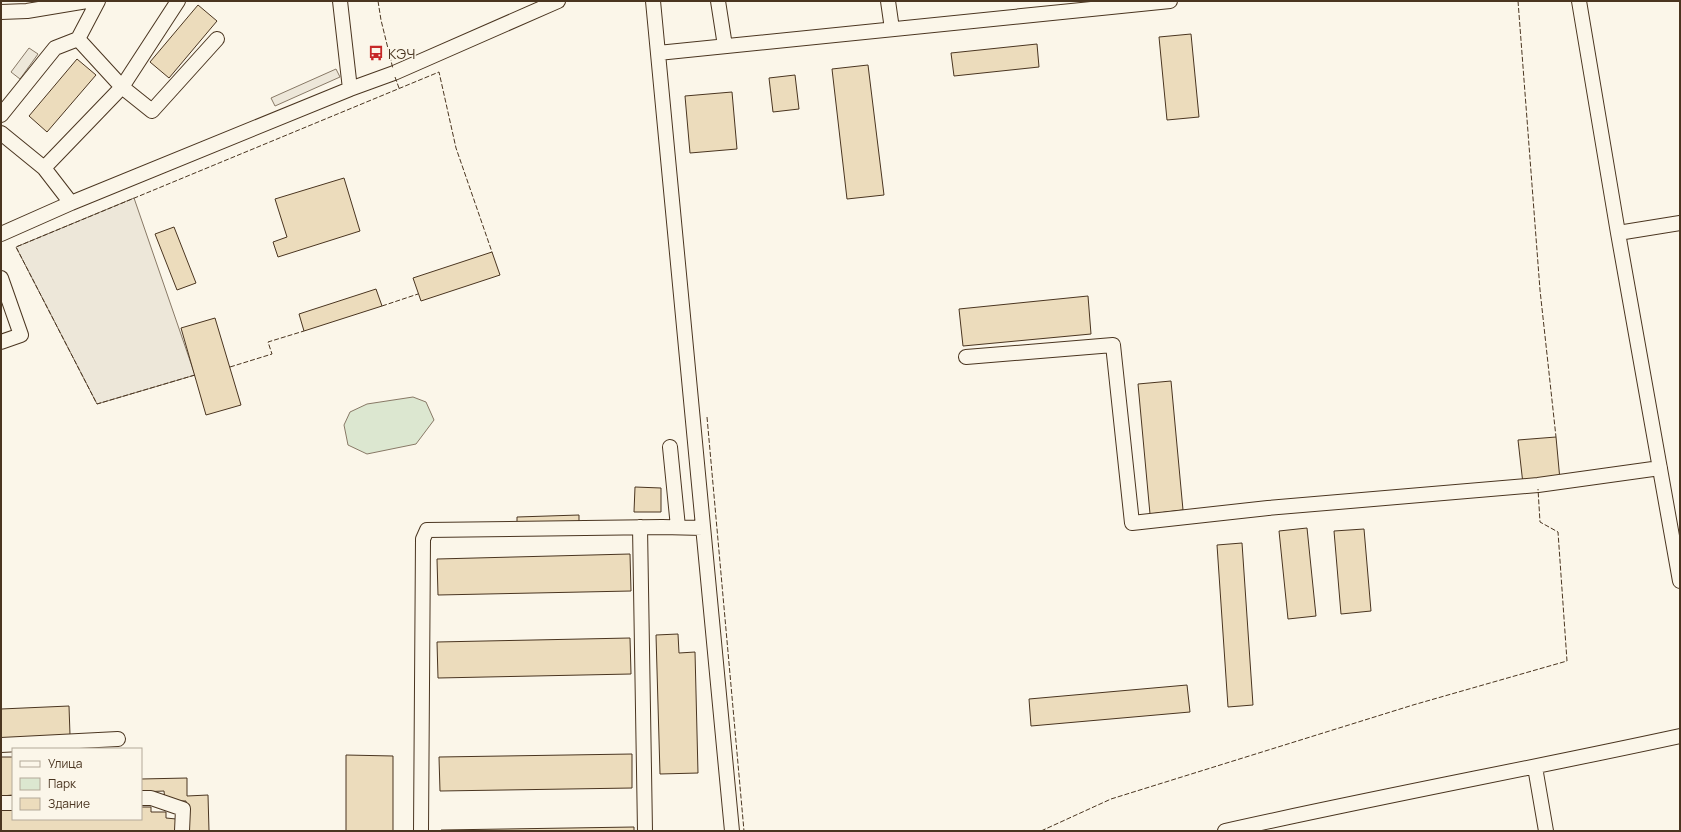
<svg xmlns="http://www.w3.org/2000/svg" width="1681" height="832" font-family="Manrope,sans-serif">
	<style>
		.green { fill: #dce7d0; stroke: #887966 }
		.parking { fill: #ede7d9; stroke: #887966 }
		.building { fill: #ecdcbc; stroke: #4a3520 }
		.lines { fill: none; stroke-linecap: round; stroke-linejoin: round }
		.minor-casing { stroke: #4a3520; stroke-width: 16 }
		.minor { stroke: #fbf6e9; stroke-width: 14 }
		.fence { stroke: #4a3520; stroke-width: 1; stroke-dasharray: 5 2; stroke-linecap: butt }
		.labels { text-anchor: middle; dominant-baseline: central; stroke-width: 3; stroke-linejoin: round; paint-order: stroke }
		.poi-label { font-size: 14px; fill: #4a3520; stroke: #fbf6e9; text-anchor: start }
	</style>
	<rect width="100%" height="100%" fill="#fbf6e9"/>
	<!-- green -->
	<path class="green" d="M413,397L426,402L434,420L416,444L367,454L348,445L344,425L350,412L367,404Z"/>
	<!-- parking -->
	<path class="parking" d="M29,48L38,54L20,79L11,72Z
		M336,69L340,77L275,106L271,98Z
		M134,198L195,375L97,404L16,247Z"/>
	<!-- building -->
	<path class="building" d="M198,5L217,21L169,78L150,62Z
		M1191,34L1199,117L1167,120L1159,37Z
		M1037,44L1039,67L954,76L951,53Z
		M77,59L96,75L47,132L29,116Z
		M868,65L884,195L847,199L832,69Z
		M795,75L799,109L773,112L769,78Z
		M732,92L737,149L690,153L685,96Z
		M344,178L360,231L278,257L273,242L287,237L275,199Z
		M174,227L196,283L177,290L155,234Z
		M492,252L500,275L421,301L413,278Z
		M376,289L382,306L304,331L299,314Z
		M1088,296L1091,334L963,346L959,309Z
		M215,318L241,405L206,415L181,328Z
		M1171,381L1183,510L1150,514L1138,384Z
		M1556,437L1560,480L1523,484L1518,440Z
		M635,487L661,488V512H634Z
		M579,515V526L517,529V517Z
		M1307,528L1316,616L1288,619L1279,531Z
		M1364,529L1371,611L1341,614L1334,531Z
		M1242,543L1253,705L1228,707L1217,545Z
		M630,554L631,591L438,595L437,559Z
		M678,634L679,653L695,652L698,773L660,774L656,635Z
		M630,638L631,674L438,678L437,642Z
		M1187,685L1190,712L1031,726L1029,699Z
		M69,706L70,735L1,739V709Z
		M632,754V788L440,791L439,757Z
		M346,755L393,756V831H346Z
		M1,757H13V795L1,796Z
		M187,778V796L208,795L209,831H186V801H165L164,791L141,792V779Z
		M141,807H151V812H166V818L176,819V831H1V808H13V819H141Z
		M634,827V831H441V830Z"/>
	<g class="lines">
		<defs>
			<path id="minor" d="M340,1L350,89
				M653,1L732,831
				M718,1L725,46
				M888,1L892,29
				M1579,1L1618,233L1680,581
				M1,12L27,11L87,1
				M78,39L98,1
				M658,53L1170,1
				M1,115L55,48L78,39L122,87L152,111L217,39
				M1,133L44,168L71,203
				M44,168L122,87L178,1
				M1618,233L1680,223
				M1,234L71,203L350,89L394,73L558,1
				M1,278L21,335L1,342
				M966,357L1113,345L1132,523L1268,508L1538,485L1660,468
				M670,447L678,527
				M640,527L645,831
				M1,745L118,739
				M1535,767L1546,831
				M141,798H151L183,809L182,831
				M1,803H13
				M421,831L423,539L427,530L662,527L703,528
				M1225,831C1376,797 1528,769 1680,736"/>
		</defs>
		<!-- minor casing -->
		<use href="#minor" class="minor-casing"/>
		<!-- minor -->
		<use href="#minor" class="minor"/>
		<!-- fence -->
		<path class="fence" d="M378,1L381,20L393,69
			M1518,1L1540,290L1556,437
			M395,77L399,88
			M382,306L418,294
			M230,367L272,354L268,342L304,331
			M195,375L97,404L16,247L439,72L456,148L492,252
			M707,417L744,831
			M1041,831L1111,799L1413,705L1567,661L1558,532L1540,522L1538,489"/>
	</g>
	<!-- icons -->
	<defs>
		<symbol id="bus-bare" viewBox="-9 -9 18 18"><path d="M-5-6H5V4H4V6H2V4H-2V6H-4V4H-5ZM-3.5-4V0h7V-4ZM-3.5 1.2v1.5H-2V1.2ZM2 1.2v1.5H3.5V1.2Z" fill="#c62828" stroke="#fbf6e9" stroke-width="2.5" paint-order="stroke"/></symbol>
	</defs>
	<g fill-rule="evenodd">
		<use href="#bus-bare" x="365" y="42" width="22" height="22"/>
	</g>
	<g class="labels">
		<!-- poi labels -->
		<g class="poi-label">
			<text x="388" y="53">КЭЧ</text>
		</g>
	</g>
	<!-- border -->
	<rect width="1681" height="832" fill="none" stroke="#4a3520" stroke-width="4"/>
	<!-- legend -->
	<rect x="12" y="748" width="130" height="72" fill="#fbf6e9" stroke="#b4a999"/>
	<rect x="20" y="761" width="20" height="6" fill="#fbf6e9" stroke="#b4a999"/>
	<text x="48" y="768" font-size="12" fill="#4a3520">Улица</text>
	<rect x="20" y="778" width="20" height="12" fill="#dce7d0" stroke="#b4a999"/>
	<text x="48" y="788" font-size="12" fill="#4a3520">Парк</text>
	<rect x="20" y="798" width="20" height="12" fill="#ecdcbc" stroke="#b4a999"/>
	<text x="48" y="808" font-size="12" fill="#4a3520">Здание</text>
</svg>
